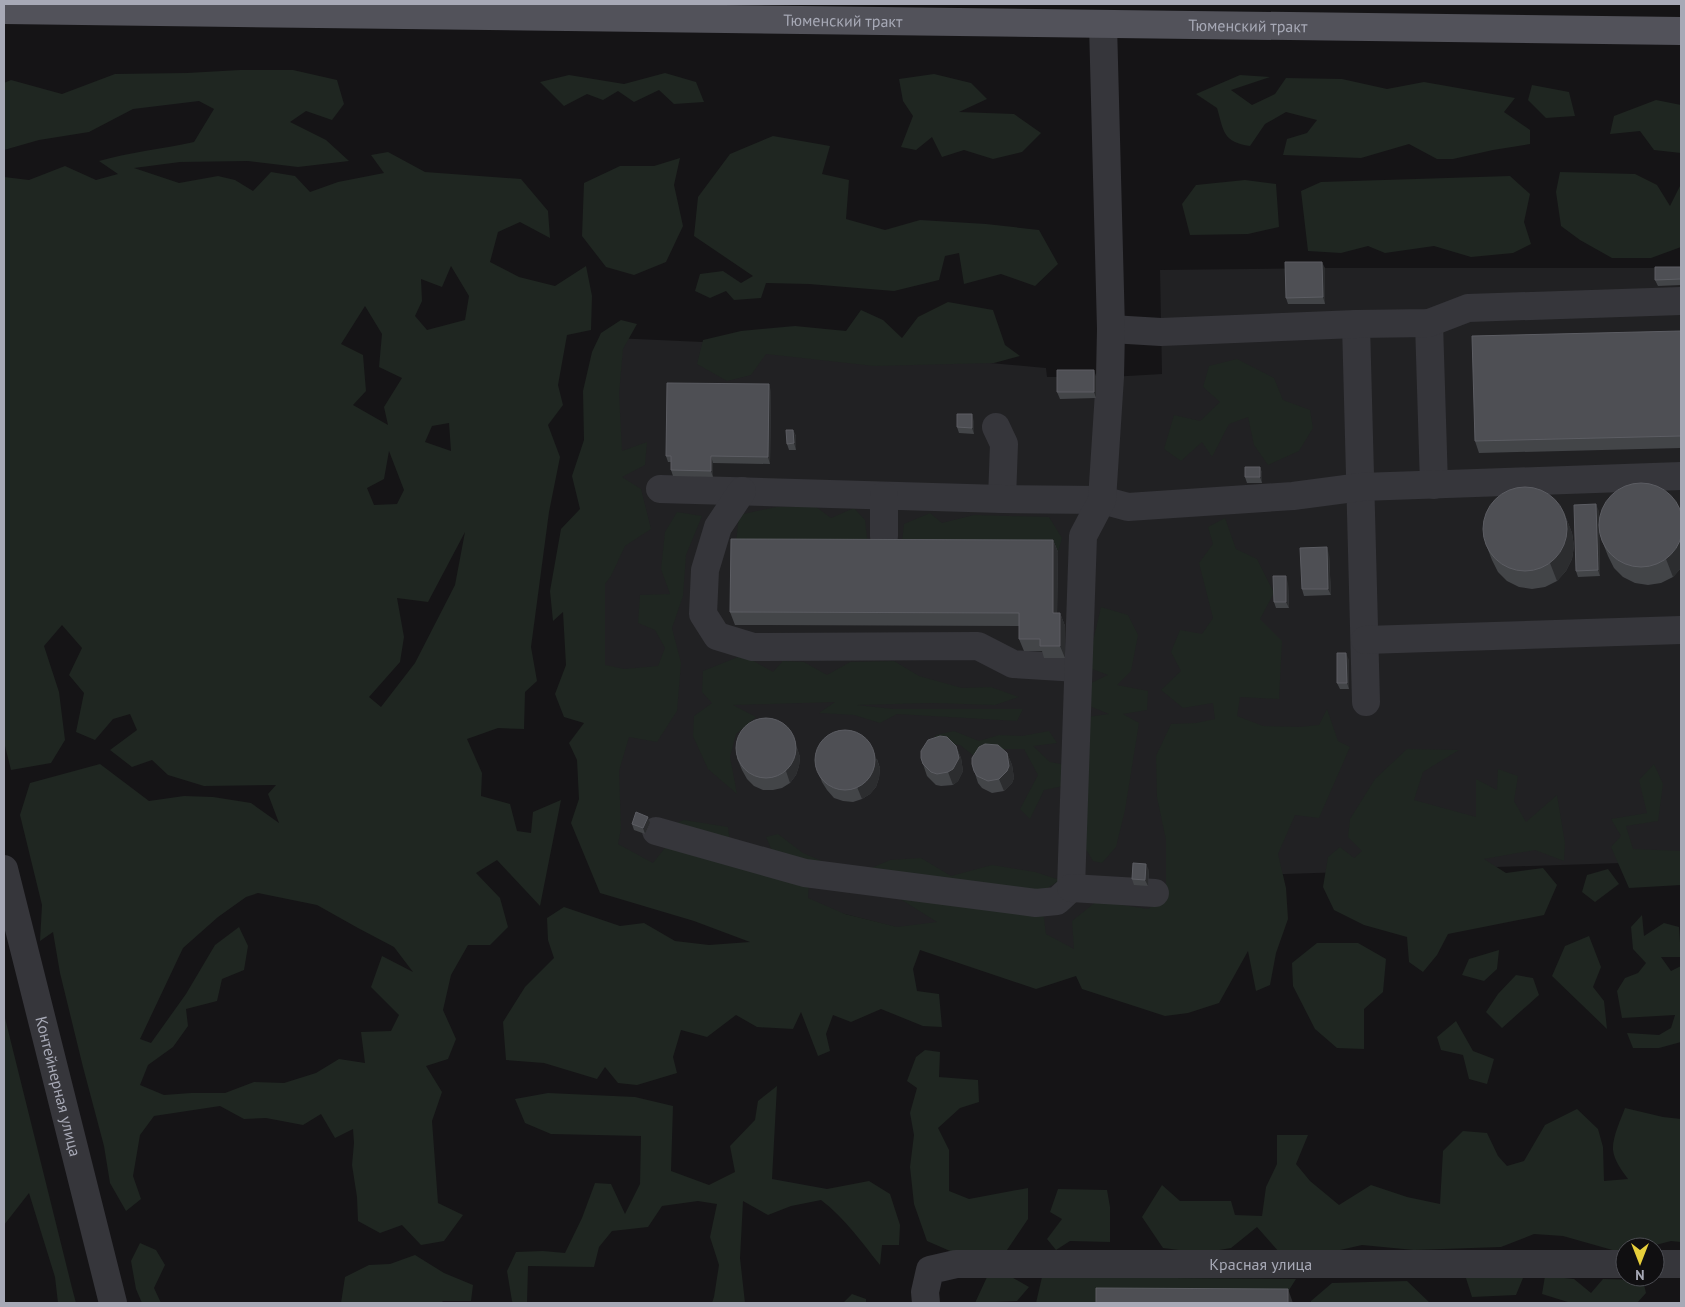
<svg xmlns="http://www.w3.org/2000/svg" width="1685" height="1307" font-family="'PT Sans',sans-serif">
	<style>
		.built { fill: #212123 }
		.green { fill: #1f2621; fill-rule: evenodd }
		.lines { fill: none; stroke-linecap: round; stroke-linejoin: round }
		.minor { stroke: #36363b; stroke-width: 28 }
		.major { stroke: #52525a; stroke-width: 28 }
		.wall { fill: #434548 }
		.shaded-wall { fill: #2c2d2f }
		.building { fill: #4e4f54; stroke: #5c5d63 }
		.labels { text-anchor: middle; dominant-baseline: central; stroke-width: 4; stroke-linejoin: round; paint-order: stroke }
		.street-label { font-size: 16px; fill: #a7a9b6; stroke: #100f11 }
	</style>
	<rect width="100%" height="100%" fill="#151416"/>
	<!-- built -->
	<path class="built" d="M1325,268H1681V861L1226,876L1108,982L592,849L606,490L614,338L813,347L1046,368L1047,377H1110L1162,374L1160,270Z"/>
	<!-- green -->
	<path class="green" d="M240,70H293L337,80L344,104L332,120L306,111L290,122L326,140L349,161L298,167L248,161L180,162L134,168L179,183L218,176L235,180L253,191L271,172L295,176L310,192L338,182L384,173L371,155L388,152L425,172L521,179L548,211L550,238L520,222L498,232L490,262L519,277L555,286L586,266L592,296L591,330L567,335L558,385L563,405L548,425L560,457L549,512L531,647L537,681L525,692L524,729L498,728L467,739L482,773L481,796L510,804L517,831L531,833L533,812L561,800L540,906L497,860L476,873L500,898L508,927L490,945H468L451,975L443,1010L456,1039L448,1059L426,1066L442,1092L432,1121L438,1203L463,1215L444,1241L421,1245L402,1225L380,1233L358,1221L357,1197L352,1165L354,1143L353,1129L335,1138L321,1114L303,1125L266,1118L244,1119L220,1106L154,1116L140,1135L133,1176L141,1199L126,1211L110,1183L104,1146L83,1067L60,973L53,932L40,941L42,905L20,815L30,783L100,764L149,801L184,796L213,797L251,803L279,823L268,794L276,785L204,786L168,775L152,760L132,767L110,750L137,730L130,714L113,719L95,740L76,732L84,693L69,675L82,648L62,625L44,646L59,692L65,740L51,763L11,770L4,742V177L29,180L65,166L96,180L118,174L99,161C130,152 162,149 194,142L214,109L199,101L133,109L89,132L39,140L4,150V83L11,80L62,94L115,74L187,73ZM451,266L469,296L465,320L427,330L415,316L422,301L421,279L442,287ZM365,306L382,334L379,367L402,378L384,407L388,425L353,405L366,391L363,355L341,344ZM449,423L451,451L425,442L432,426ZM389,451L404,490L397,504L374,505L367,488L384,479ZM465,532L455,585L415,663L381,707L369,697L400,662L404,637L397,598L428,602ZM258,893L317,905L358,928L394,947L413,972L382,956L371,987L399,1015L391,1031L361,1032L365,1063L339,1059L316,1073L284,1083L254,1082L225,1093H191L164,1095L140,1085L148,1065L173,1047L188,1026L186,1009L217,1001L222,979L244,970L248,946L239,927L215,945L186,994L151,1043L140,1039L183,948L218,917L246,897Z
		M665,73L696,82L704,102L674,104L659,90L634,102L618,91L603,100L587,94L564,106L540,82L569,75L624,84Z
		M934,74L971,83L987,99L959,112L1014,114L1041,133L1022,152L993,159L964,150L942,157L932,137L916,150L901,147L913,116L903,101L899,79Z
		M1240,75L1270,77L1231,90L1252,105L1275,94L1286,78L1342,79L1387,89L1424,82L1515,98L1504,112L1530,130V144L1493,150L1453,159H1437L1409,144L1361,158L1283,155L1287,139L1307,133L1317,120L1286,112L1265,124L1250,146C1223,142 1224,132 1217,108L1196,94Z
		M1532,85L1569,92L1575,116L1546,118L1528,100Z
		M1656,100L1681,105V153L1654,150L1640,131L1610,134L1614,116Z
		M773,136L830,146L822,174L849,180L846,219L885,230L920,220L986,224L1039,230L1058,264L1035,286L1001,274L964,284L959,253L945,256L939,280L894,291L809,284L766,283L761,298L734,300L726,291L710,298L695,291L700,274L723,271L741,283L753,276L694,236L698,197L730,154Z
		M680,158L674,185L683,226L666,262L634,275L606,267L582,236L584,183L620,166H654Z
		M1560,172L1635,174L1657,185L1670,206L1681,184V247L1651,258H1612L1580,240L1561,226L1556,192Z
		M1510,176L1530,194L1524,222L1531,244L1513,253L1471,257L1434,246L1385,253L1368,246L1341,253L1308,251L1301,191L1321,182Z
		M1245,180L1276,184L1279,227L1248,234L1190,235L1182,204L1196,185Z
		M948,302L993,310L1005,345L1020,356L994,363L874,366L766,354L751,375L727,381L697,364L703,340L741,331L795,326L846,331L861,310L883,320L902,338L918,317Z
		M621,320L637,324L623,349L619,394L622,451L647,442L645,465L622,477L641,489L651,529L625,546L611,576L605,584V665L624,669L658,666L665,648L655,630L638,623L640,595L670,594L661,569L665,532L677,512L702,516L686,555L683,596L672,628L681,663L677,711L657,742L629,737L619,771L621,829L618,844L653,863L668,844L809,882L808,898L845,914L897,927L937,922L881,887L1043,911L1046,934L1074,949L1072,921L1097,901L1148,909L1166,897V840L1157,797L1156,756L1171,724L1196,723L1215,719L1213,703L1183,708L1161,690L1181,671L1171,652L1180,630L1202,634L1213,618L1199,563L1213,544L1208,527L1225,518L1236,549L1257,559L1274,593L1260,619L1282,641L1279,699L1240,697L1237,716L1263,726L1300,727L1319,725L1327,709L1338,741L1350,747L1319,818L1295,815L1278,854L1286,888L1288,919L1276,953L1270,985L1256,991L1248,951L1219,1003L1188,1013L1165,1016L1082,989L1076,976L1036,989L920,950L913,969L917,991L939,994L942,1027L923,1026L881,1009L851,1022L833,1015L826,1034L830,1051L818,1056L801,1012L793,1029L757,1027L736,1015L707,1037L681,1030L673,1057L677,1073L637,1085L618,1083L605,1067L597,1079L544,1063L506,1060L503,1022L525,987L554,958L548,940L547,918L564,907L620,926L644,923L675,941L709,945L750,942L694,921L600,893L571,823L579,799L577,760L569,743L584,723L564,717L555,694L566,665L563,612L553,621L550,591L561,529L580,509L572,476L584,440L583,391L592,352L601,333Z
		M1237,359L1274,378L1283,400L1310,410L1313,428L1299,451L1268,465L1254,445L1248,417L1229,424L1212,457L1202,442L1181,461L1164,449L1174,415L1200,421L1220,402L1203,387L1209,366Z
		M815,506L831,518L854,508L865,520L867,539L735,551L739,515L776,507Z
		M930,513L942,523L974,515L1049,517L1062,538L1058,552L901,551L904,524Z
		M1101,607L1128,615L1138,635L1131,671L1117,685L1148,691L1147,710L1123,714L1139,723L1125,810L1116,847L1102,863L1093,861L1080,839L1087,717L1109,714L1087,705L1091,683L1108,675L1087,667Z
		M743,655L773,672L783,661L804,662L827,675L850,662L894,661L919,676L962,688L991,687L1019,697L995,705L932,703L857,705L893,709H1023L1017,721L897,714L880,723L854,715L819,713L835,702L733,705L756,717L736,734L730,757L737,794L708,769L693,736L694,716L712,703L702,692L703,671Z
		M954,731L979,741L999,735L1022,736L1049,731L1057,743L1033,746L1050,762L1066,765L1063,786L1044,790L1030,819L1020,809L1038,775L1024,749H997L974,756L960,745L931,742L936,735Z
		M1407,749L1459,750L1423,772L1414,800L1476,817V779L1497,790L1498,769L1518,776L1514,801L1526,822L1557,795L1565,843L1564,861L1535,850L1484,859L1506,873L1543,868L1557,885L1544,915L1448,934L1437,955L1423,972L1409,962L1407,937L1364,925L1334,910L1323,887L1328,857L1340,847L1354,858L1362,851L1348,837L1350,819L1375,779Z
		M1654,764L1663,784L1658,821L1626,826L1633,849L1681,851V885L1629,888L1611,847L1621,836L1611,819L1647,813L1639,780Z
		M684,820L728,827L730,842L672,825Z
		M778,834L803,853L831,865L773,853L766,837Z
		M921,858L951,876L992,865L1035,872L1060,880L1038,894L864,871L890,860Z
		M1608,869L1619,884L1595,902L1582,892L1587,875Z
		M1642,915L1644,936L1664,923L1679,927L1681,957H1661L1671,971L1681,966V1042L1659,1048H1633L1627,1033L1659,1035L1671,1028L1675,1015L1622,1018L1617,991L1625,978L1638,973L1646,963L1633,949L1631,927Z
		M1589,936L1601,967L1593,987L1604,1001L1607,1029L1552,976L1565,946Z
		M1317,943H1358L1386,959L1383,992L1364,1009V1049L1337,1048L1315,1029L1293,986L1292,963Z
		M1499,950L1497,969L1484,981L1462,975L1469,959Z
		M1516,975L1533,978L1539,995L1502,1028L1486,1012L1498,994Z
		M4,1014L72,1288L76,1303H58L55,1277L29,1193L4,1225Z
		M1456,1021L1473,1051L1494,1059L1487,1084L1469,1079L1463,1055L1441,1050L1437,1037Z
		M925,1050L940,1052L939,1077L978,1080L979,1102L960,1108L938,1128L949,1150V1191L969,1199L1028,1188V1219L1007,1250L957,1254L927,1241L914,1204L910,1167L914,1135L910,1113L917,1088L907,1081L916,1057Z
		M777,1086L772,1179L827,1189L869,1181L890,1194L900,1225L899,1245H882L880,1265C862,1243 845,1218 821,1200L791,1206L768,1215L743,1201L740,1258L745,1303H712L714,1297L719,1265L710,1237L717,1204L698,1201L662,1206L648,1227L612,1231L599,1247L594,1267L528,1266L527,1303H513L512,1301L507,1271L516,1252L543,1251L565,1253L582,1218L595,1183L611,1184L625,1214L640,1184L641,1136L551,1134L525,1123L515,1099L548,1093L635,1097L673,1106L671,1171L709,1185L735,1172L730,1146L755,1120L758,1101Z
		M1625,1108L1663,1117L1681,1119V1242L1671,1241L1648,1247H1625V1253H1623L1563,1236L1534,1234L1501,1247L1414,1250L1362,1245L1327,1253L1279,1252L1257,1227L1231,1248L1202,1253L1163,1248L1142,1217L1162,1185L1180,1201H1231L1235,1215L1262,1216L1266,1187L1277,1164V1135H1308L1296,1164L1310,1181L1339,1205L1371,1185L1407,1197L1440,1204L1443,1151L1463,1131L1487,1133L1498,1156L1507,1166L1524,1161L1545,1125L1577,1109L1598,1129L1603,1147L1604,1181L1628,1179C1622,1171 1614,1160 1613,1150C1612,1138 1621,1119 1625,1108Z
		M1058,1189L1107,1190L1110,1207V1242L1070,1241L1056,1250L1047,1239L1062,1219L1050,1212Z
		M140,1243L156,1250L165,1265L154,1288L161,1303H142L136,1289L131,1261Z
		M415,1255L444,1273L473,1285L471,1301H443L441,1303H341L345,1277L369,1265L390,1264Z
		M1497,1273L1523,1278L1516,1295L1472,1297L1465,1275Z
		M1008,1275L1029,1287L1017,1301L975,1303L987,1277Z
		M1545,1276L1574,1279L1591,1293L1603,1279L1643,1280L1646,1293L1637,1303H1571L1542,1294Z
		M1042,1277L1296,1279L1289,1290L1265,1289L1178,1303H1036Z
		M1407,1281L1430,1303H1311V1301L1332,1283Z
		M852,1294L866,1299V1303H801H843Z"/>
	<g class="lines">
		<!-- minor -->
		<g class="minor">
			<path d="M1429,323L1434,485"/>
			<path d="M1356,324L1366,702"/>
			<path d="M1111,329L1161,332L1356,324L1429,323L1468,308L1681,301"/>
			<path d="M996,427L1004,444L1002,499"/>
			<path d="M660,489L1002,499L1102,500L1128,507L1293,496L1361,487L1681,476"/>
			<path d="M742,491L718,527L705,570L703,614L717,636L753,647L978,646L1013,664L1078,668"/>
			<path d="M884,496V536"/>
			<path d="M1365,640L1681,630"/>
			<path d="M656,831L805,873L1036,903L1057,901L1071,888L1083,536L1102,500L1110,377L1111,329L1103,24"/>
			<path id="s1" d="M4,869L113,1303"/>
			<path d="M1071,888L1155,893"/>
			<path d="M1655,1264H1681"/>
			<path id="s2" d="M926,1303L925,1292L930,1270L956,1264H1625"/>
		</g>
		<!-- major -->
		<path class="major" id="s3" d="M4,10L1681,31"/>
	</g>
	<!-- wall -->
	<path class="wall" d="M1681,267V285L1658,286L1655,280Z
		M1325,268V304H1288L1286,298Z
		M1681,331V448L1479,453L1475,441Z
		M1096,376V398L1060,399L1057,392Z
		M771,391L770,464L713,463V477L673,476L671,470V462H668L666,456Z
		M974,421V434L959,433L957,427Z
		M793,430L796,436V450H789L787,444Z
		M1260,467L1262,473V483H1247L1245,477Z
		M1599,511V525L1681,513V568L1673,577L1661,583L1648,585L1635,583L1623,577L1614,568L1608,556L1601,538L1599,526L1600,576L1578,577L1576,571Z
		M1565,515L1572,533L1574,546L1572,559L1566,571L1557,581L1545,587L1532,589L1519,587L1507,581L1498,572L1492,560L1485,542Z
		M1053,540L1058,552L1057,613H1060L1065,626V658H1044L1042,651H1024L1019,639V626L735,625L730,612Z
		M1329,554L1331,595L1304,596L1302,589Z
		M1288,583L1289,608H1276L1274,602Z
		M1349,660V689H1340L1337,683Z
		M956,746L961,758L963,771L958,781L953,785L941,786L936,785L927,776L921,758Z
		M797,748L800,757L799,766L796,775L790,783L782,788L773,790H763L754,786L747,779L742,770L737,758Z
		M1007,753L1012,765L1014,778L1012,783L1004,791L992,793L982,788L978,783L972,764Z
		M877,759L880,768L879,778L876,787L870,794L862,799L853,802L843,801L834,798L827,790L822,782L817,769Z
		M650,823L645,834L634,830L632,824Z
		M1149,870L1148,886L1134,885L1132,879Z"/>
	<!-- shaded-wall -->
	<path class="shaded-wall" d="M1322,262L1325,268V304L1323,297Z
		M1094,370L1096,376V398L1094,392Z
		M769,384L771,391L770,464L768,457Z
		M972,414L974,421V434L972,428Z
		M793,430L796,436V450L794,443Z
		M711,456L713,463V477L711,471Z
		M1260,467L1262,473V483L1260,477Z
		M1596,504L1599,511L1600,576L1598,570Z
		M1565,515L1572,533L1574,546L1572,559L1566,571L1557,581L1550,563Z
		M1681,537V568L1673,577L1666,559Z
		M1053,540L1058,552L1057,626L1053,613Z
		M1327,547L1329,554L1331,595L1328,589Z
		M1286,576L1288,583L1289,608L1286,602Z
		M1060,613L1065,626V658L1060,646Z
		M1346,653L1349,660V689L1347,683Z
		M793,736L800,757L799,766L796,775L790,783L786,771Z
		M956,746L961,758L963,771L958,781L953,785L948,772Z
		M872,747L880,768L879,778L876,787L870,794L862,799L857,787Z
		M1007,753L1012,765L1014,778L1012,783L1004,791L999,779Z
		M648,817L650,823L645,834L643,828Z
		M1146,864L1149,870L1148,886L1145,880Z
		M1288,1289L1293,1303H1288Z"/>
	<!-- building -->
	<path class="building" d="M1285,262H1322L1323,297L1286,298Z
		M1655,267H1681V279L1655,280Z
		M1681,331V436L1475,441L1472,336Z
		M1057,370H1094V392H1057Z
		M667,383L769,384L768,457L711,456V471L671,470V456H666Z
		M957,414H972V428L957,427Z
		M786,430H793L794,443L787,444Z
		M1245,467H1260V477H1245Z
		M1599 525a42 42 0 1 1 84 0a42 42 0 1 1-84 0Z
		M1483 529a42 42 0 1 1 84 0a42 42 0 1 1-84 0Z
		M1596,504L1598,570L1576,571L1574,505Z
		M731,539L1053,540V613H1060V646H1040V639H1019V613L730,612Z
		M1327,547L1328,589H1302L1300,548Z
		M1273,576H1286V602H1274Z
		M1337,653H1346L1347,683H1337Z
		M736 748a30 30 0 1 1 60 0a30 30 0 1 1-60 0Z
		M815 760a30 30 0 1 1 60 0a30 30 0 1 1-60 0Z
		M940,736L947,737L956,746L959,758L953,769L948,772L937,774L931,772L923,764L921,758V751L928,740Z
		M985,744L998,745L1007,753L1009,766L1007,771L999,779L988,781L977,776L974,771L972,764V758L979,747Z
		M636,812L648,817L643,828L632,824Z
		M1133,863L1146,864L1145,880L1132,879Z
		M1096,1288L1288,1289V1303H1096Z"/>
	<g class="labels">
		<!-- street labels -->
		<g class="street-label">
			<text stroke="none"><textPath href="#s3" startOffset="839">Тюменский тракт</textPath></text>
			<text stroke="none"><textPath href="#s3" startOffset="1244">Тюменский тракт</textPath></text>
			<text stroke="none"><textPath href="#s1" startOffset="224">Контейнерная улица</textPath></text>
			<text stroke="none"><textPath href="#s2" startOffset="365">Красная улица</textPath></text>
		</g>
	</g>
	<!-- border -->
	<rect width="1685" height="1307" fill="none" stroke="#a7a9b6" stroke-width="10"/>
	<!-- north arrow -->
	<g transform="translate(1640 1262) rotate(180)"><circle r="24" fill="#100f11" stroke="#4c4d53"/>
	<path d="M0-4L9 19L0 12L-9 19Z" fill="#e7cf3b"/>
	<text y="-8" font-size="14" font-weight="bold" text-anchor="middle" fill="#a7a9b6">N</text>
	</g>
</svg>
